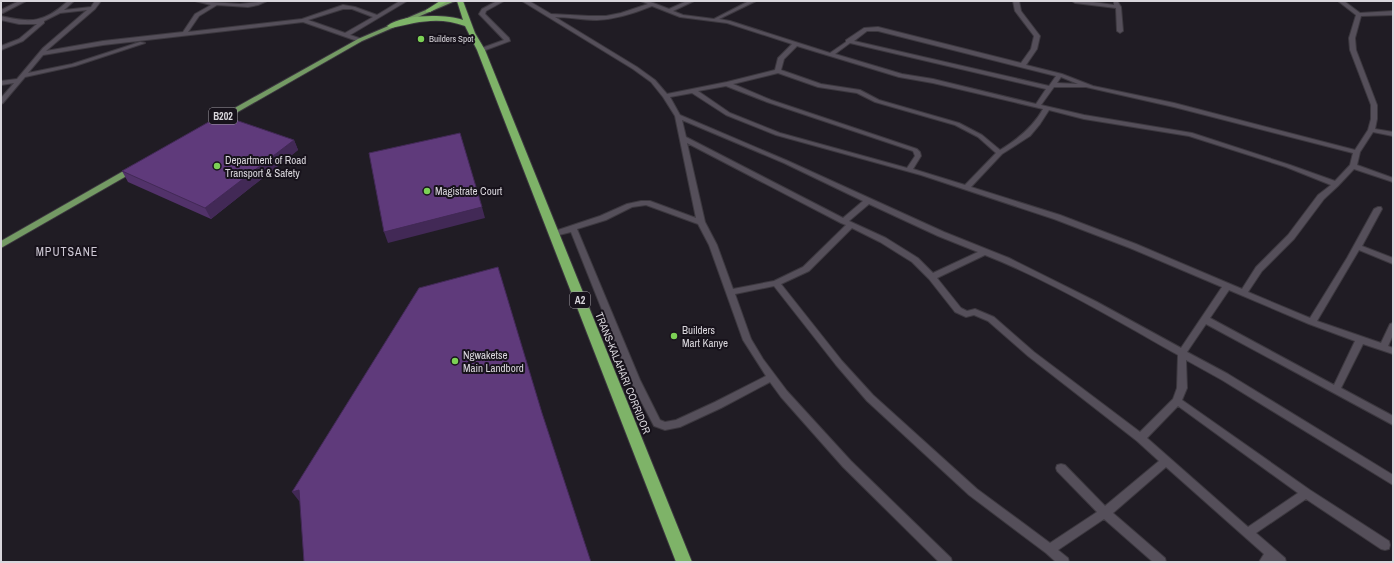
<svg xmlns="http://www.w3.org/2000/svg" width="1394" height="563" font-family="'Archivo Narrow',sans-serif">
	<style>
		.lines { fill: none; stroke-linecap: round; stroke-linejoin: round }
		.minor-casing { stroke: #3c383f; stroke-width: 2 }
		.primary-casing { stroke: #3c383f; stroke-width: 2 }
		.trunk-casing { stroke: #3c383f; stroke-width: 2 }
		.minor { fill: #554f5a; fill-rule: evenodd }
		.primary { fill: #749a64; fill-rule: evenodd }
		.trunk { fill: #7eb368; fill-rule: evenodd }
		.wall { fill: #52326a }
		.shaded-wall { fill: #422956 }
		.building { fill: #5f3a7b; stroke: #422956 }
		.poi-dot { fill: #7cd155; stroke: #17121b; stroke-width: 1.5 }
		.labels { text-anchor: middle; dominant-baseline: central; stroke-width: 4; stroke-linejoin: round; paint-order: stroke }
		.far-poi-label { font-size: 9px; fill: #d9d6dc; stroke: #17121b; text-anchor: start }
		.shield { fill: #17121b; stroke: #9f9ba2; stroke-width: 1 }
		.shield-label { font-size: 10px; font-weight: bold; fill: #d9d6dc }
		.poi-label { font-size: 11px; fill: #d9d6dc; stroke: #17121b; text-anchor: start }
		.street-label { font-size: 11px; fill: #d9d6dc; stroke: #17121b }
		.neighbourhood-label { font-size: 12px; letter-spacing: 1px; fill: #cfc9d5; stroke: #17121b }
	</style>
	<rect width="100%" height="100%" fill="#201c24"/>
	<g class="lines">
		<defs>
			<path id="minor" d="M19,1H26L1,14V10Z
				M68,1H74L64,10L91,7L95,1H101L95,9L46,51L103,41L183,32L195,14L211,5L195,1L240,4L267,1L258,5L248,7L217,5L199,16L188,32L302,19L343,5L355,7L377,15L400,1H407L350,35L362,39L363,40L360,42L303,22L103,45L43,55L28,73L72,64L140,42L145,43L75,66L25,77L3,103L1,104V98L14,83L1,85V81L17,79L43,48L87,10L60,13L44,21V23L23,41L1,50V46L19,39L37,24H19L1,20V16C31,23 44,23 68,1ZM343,9H352L373,17L345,33L308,20Z
				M497,1H504L486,11L485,14L509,38L510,41L483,51H479V49L504,40L479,14L482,9Z
				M522,1H529L551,14L589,16H606L621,13L648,4L641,1H648L669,9L687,1H694L673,11L683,15L714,19L749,1H756L719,19L730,21L830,53L846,42V40L864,28L878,27L1021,63L1031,49L1034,36L1015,11L1013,1H1019L1021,11L1040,36L1037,49L1026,65L1062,74L1093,86L1174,103L1355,150L1368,130L1371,119V105L1350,50L1349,38L1356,15L1338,1H1344L1360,13L1393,11V15L1361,16L1355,38L1356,50L1377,105V119L1375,129L1393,132V136L1373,132L1360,152L1357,165L1393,178V182L1354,169L1338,186L1324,199L1294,239L1262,271L1248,292L1310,318L1347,258L1374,209L1378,207H1381L1382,209L1362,246L1393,258V264L1359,250L1317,321L1381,343L1390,324L1393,323V335L1388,346L1393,348V354L1363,344L1341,388L1393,416V425L1206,324L1187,352L1228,374L1393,475V485L1222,380L1186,360L1187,388L1182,400L1310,490L1389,541L1390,545L1389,549L1385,550L1381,549L1306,499L1256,533L1285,558L1286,562H1273L1272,561L1271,562H1259L1264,554L1166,467L1113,513L1165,558L1166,562H1153L1104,519L1058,550L1068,558L1069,562H1056L1046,553L969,495L867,401L836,365L774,286L735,294L751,339L763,359L787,391L851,461L951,558L952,562H939L843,467L781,397L770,382L721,408L680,427L665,430L654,426L630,380L571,232L555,236L551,234L552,232L600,216L627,204L641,201H650L696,218L675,116L663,97L651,82L633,69ZM652,6L680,17L727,23L792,44L778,58L775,70L727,82L667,94L655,80L637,67L555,17C569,17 583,20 597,20C616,19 635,13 652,6ZM867,31H878L1056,76L1049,86L854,41ZM850,43L1046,89L1036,104L933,79L902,74L835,54ZM797,46L899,77L933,83L1043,109C1033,127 1018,139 1000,150L982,135L959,123L879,100L860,90L821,84L781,70L784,59ZM778,73L818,87L857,93L875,102L955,125L978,137L996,153L965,185L913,169L921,156L920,152L917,149L771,100L733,84ZM1061,77L1078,84L1057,83ZM726,86L767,102L913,151L915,156L907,168L780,133L730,113L698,91ZM1054,87H1086L1174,107L1353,153L1350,165L1335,181L1290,165L1192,133L1084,115L1041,105ZM692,93L726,115L776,135L921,175L1054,219L1130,248L1222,287L1181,348L1097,302L1009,258L944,232L788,161L680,115L670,97ZM1049,110L1084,119L1189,136L1286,167L1331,185L1318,195L1288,235L1256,267L1242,289L1136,244L1060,215L971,187L1002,154L1030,136L1040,124ZM682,120L784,163L863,201L843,218L686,137ZM687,143L841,223L846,225L803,267L774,281L733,289L717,245L705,222ZM869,204L938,236L978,252L933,273L918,258L886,238L849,221ZM646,205L698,224L709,245L743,340L766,376L715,402L676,420L665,422L660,420L640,380L577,229L606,220L632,207ZM852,228L880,242L912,262L929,279L955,312L966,317L974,315L988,321L1028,356L1137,441L1159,461L1105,506L1065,465L1061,464L1057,465L1056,468L1057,471L1097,512L1050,543L977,489L873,395L842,361L781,284L809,271ZM985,255C1051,281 1116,320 1178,355L1177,388L1173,399L1140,432L1034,352L994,317L975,309L967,311L961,308L937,278ZM1229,290L1309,324L1355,341L1334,385L1210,318ZM1178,406L1298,493L1248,527L1147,438Z
				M1072,1H1086L1114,5V2H1118L1121,7L1123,31L1120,33L1117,31L1116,8L1075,3Z"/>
			<path id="primary" d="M447,1H455L362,41L215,125H212L208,123L358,39Z
				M134,165L138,168L137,170L1,248V241Z"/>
			<path id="trunk" d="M440,1H448L430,12H426V10Z
				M457,1H463L475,33L485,50L692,562H676L477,50L465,26C439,16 417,22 391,28L387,26C402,14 446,14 463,20Z"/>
		</defs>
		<!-- minor casing -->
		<use href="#minor" class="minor-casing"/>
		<!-- primary casing -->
		<use href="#primary" class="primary-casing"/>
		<!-- trunk casing -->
		<use href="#trunk" class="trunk-casing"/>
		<!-- minor -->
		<use href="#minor" class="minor"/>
		<!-- primary -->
		<use href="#primary" class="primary"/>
		<!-- trunk -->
		<use href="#trunk" class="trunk"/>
	</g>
	<!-- wall -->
	<path class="wall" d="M294,140L298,150L211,219L128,182L122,171Z"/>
	<!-- shaded-wall -->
	<path class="shaded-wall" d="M294,140L298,150L211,219L205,208Z
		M482,207L485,218L388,243L384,232Z
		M299,490L306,499L299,501L292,492Z"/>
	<!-- building -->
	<path class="building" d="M221,115L294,140L205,208L122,171Z
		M460,133L482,207L384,232L369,153Z
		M498,267L542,413L591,562H304L299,490L292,492L419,288Z"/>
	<!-- markers -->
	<g class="poi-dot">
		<circle cx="421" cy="39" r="4"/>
		<circle cx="217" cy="166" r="4"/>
		<circle cx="427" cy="191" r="4"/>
		<circle cx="674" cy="336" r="4"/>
		<circle cx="455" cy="361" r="4"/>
	</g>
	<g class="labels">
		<!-- far-poi labels -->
		<g class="far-poi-label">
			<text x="429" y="39">Builders Spot</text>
		</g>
		<!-- shield labels -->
		<g class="shield">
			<rect x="209" y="108" width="28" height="16" rx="3"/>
			<rect x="570" y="292" width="20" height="16" rx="3"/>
		</g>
		<g class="shield-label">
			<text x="223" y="116">B202</text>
			<text x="580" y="300">A2</text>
		</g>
		<!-- poi labels -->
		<g class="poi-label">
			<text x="225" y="160">Department of Road<tspan x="225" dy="13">Transport &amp; Safety</tspan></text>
			<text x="435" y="191">Magistrate Court</text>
			<text x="682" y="330">Builders<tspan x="682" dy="13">Mart Kanye</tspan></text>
			<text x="463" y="355">Ngwaketse<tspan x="463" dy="13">Main Landbord</tspan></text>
		</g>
		<!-- street labels -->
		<g class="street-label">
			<text transform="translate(623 373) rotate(68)">TRANS-KALAHARI CORRIDOR</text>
		</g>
		<!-- neighbourhood labels -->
		<g class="neighbourhood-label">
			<text x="67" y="252">MPUTSANE</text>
		</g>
	</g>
	<!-- border -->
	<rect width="1394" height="563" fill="none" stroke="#d9d6dc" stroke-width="4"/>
</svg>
